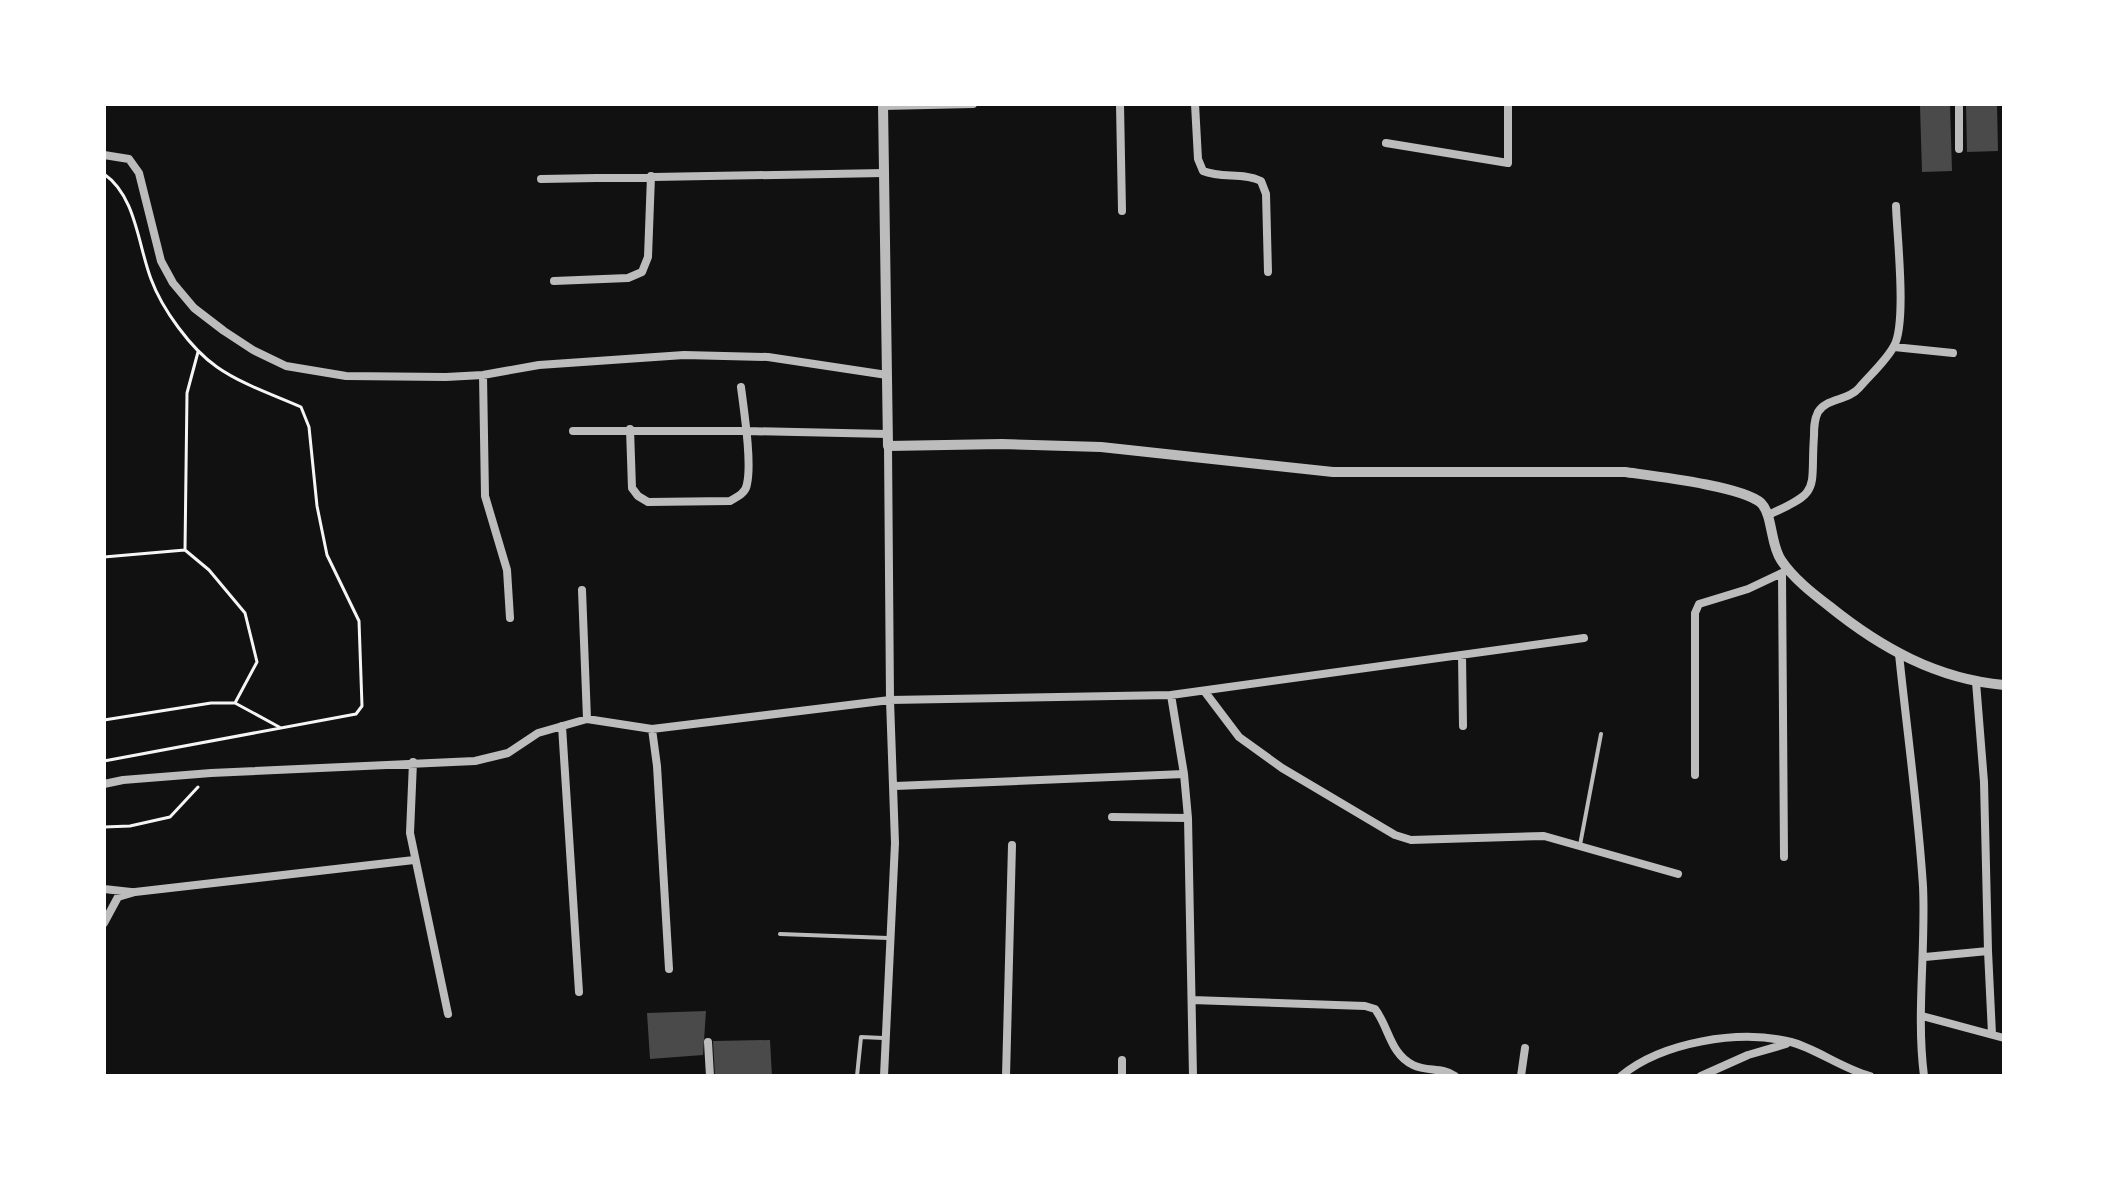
<svg xmlns="http://www.w3.org/2000/svg" width="2108" height="1180" font-family="'Fira Sans',sans-serif">
	<style>
		.building { fill: #4a4a4a }
		.lines { fill: none; stroke-linecap: round; stroke-linejoin: round }
		.path { stroke: #f5f5f5; stroke-width: 3 }
		.service { stroke: #bcbcbc; stroke-width: 4 }
		.minor { stroke: #bcbcbc; stroke-width: 8 }
		.tertiary { stroke: #bcbcbc; stroke-width: 10 }
	</style>
	<rect width="100%" height="100%" fill="#111"/>
	<!-- building -->
	<path class="building" d="M1966,104H1997L1998,151L1967,152Z
		M1950,105L1952,171L1922,172L1920,106Z
		M706,1011L703,1055L650,1059L647,1013Z
		M770,1040L772,1076H715L713,1041Z"/>
	<g class="lines">
		<!-- path -->
		<path class="path" d="M104,174C136,196 138,245 151,279C162,309 191,349 217,367C241,384 274,395 301,407L309,427L317,506L327,555L359,621L362,706L356,714L104,761
			M185,550L187,393L198,352
			M104,557L185,550L209,570L245,613L257,662L235,703
			M104,720L211,703H235L281,728
			M104,827L130,826L170,817L198,787"/>
		<!-- service -->
		<path class="service" d="M1580,845L1601,734
			M780,934L888,938
			M857,1076L861,1037L883,1038"/>
		<!-- minor -->
		<path class="minor" d="M1120,104L1122,211
			M1195,104L1198,159L1203,171C1222,179 1242,172 1261,181L1266,194L1268,272
			M1959,104V149
			M883,106L973,104
			M1386,143L1508,163V104
			M104,155L129,159L139,173L161,261L173,283L194,308L224,331L253,350L286,366L346,376L446,377L483,375L539,365L684,355L768,357L887,375
			M541,179L884,173
			M554,281L628,278L642,272L648,257L651,176
			M1894,347L1953,353
			M483,375L485,496L507,570L510,618
			M630,429L632,488L638,496L648,502L730,501C737,497 746,493 747,484C752,462 744,411 741,387
			M573,431H746L888,434
			M1768,515C1823,491 1810,490 1814,436C1814,428 1814,420 1818,412C1826,398 1848,401 1859,388C1870,375 1886,361 1894,346C1907,323 1897,236 1896,206
			M1782,573L1784,857
			M582,590L587,719
			M1899,654C1907,731 1918,809 1923,886C1926,949 1916,1014 1924,1076
			M1462,655L1463,726
			M1205,692L1239,737L1282,768L1395,835L1411,840L1544,836L1678,874
			M1171,695L1184,774L1188,818L1193,1076
			M562,726L579,992
			M652,729L657,766L669,969
			M413,762L410,833L448,1014
			M1695,775V613L1699,604L1748,589L1784,572
			M104,784L123,780L211,773L475,761L508,753L538,733L587,719L652,729L890,700L1171,695L1584,638
			M895,786L1184,774
			M1112,817L1188,818
			M104,889L131,892
			M104,923L118,897L135,892L414,860
			M1988,951L1992,1034
			M1925,957L1988,951L1984,782L1976,682
			M1192,1000L1365,1006L1375,1009C1389,1027 1390,1054 1413,1065C1427,1072 1442,1067 1455,1076
			M1922,1016L2004,1038
			M708,1042L710,1076
			M1122,1060V1076
			M884,1076L895,843L890,700L888,446
			M1006,1076L1012,845
			M1521,1076L1525,1048
			M1621,1076C1662,1042 1739,1029 1791,1042C1817,1049 1841,1068 1870,1076
			M1701,1076L1748,1055L1786,1044"/>
		<!-- tertiary -->
		<path class="tertiary" d="M883,104L888,446L1002,444L1101,447L1333,472H1625C1653,476 1742,486 1761,503C1773,515 1770,544 1781,560C1793,578 1812,593 1829,606C1881,648 1937,679 2004,685"/>
	</g>
	<!-- border -->
	<rect width="2108" height="1180" fill="none" stroke="#ffffff" stroke-width="212"/>
</svg>
